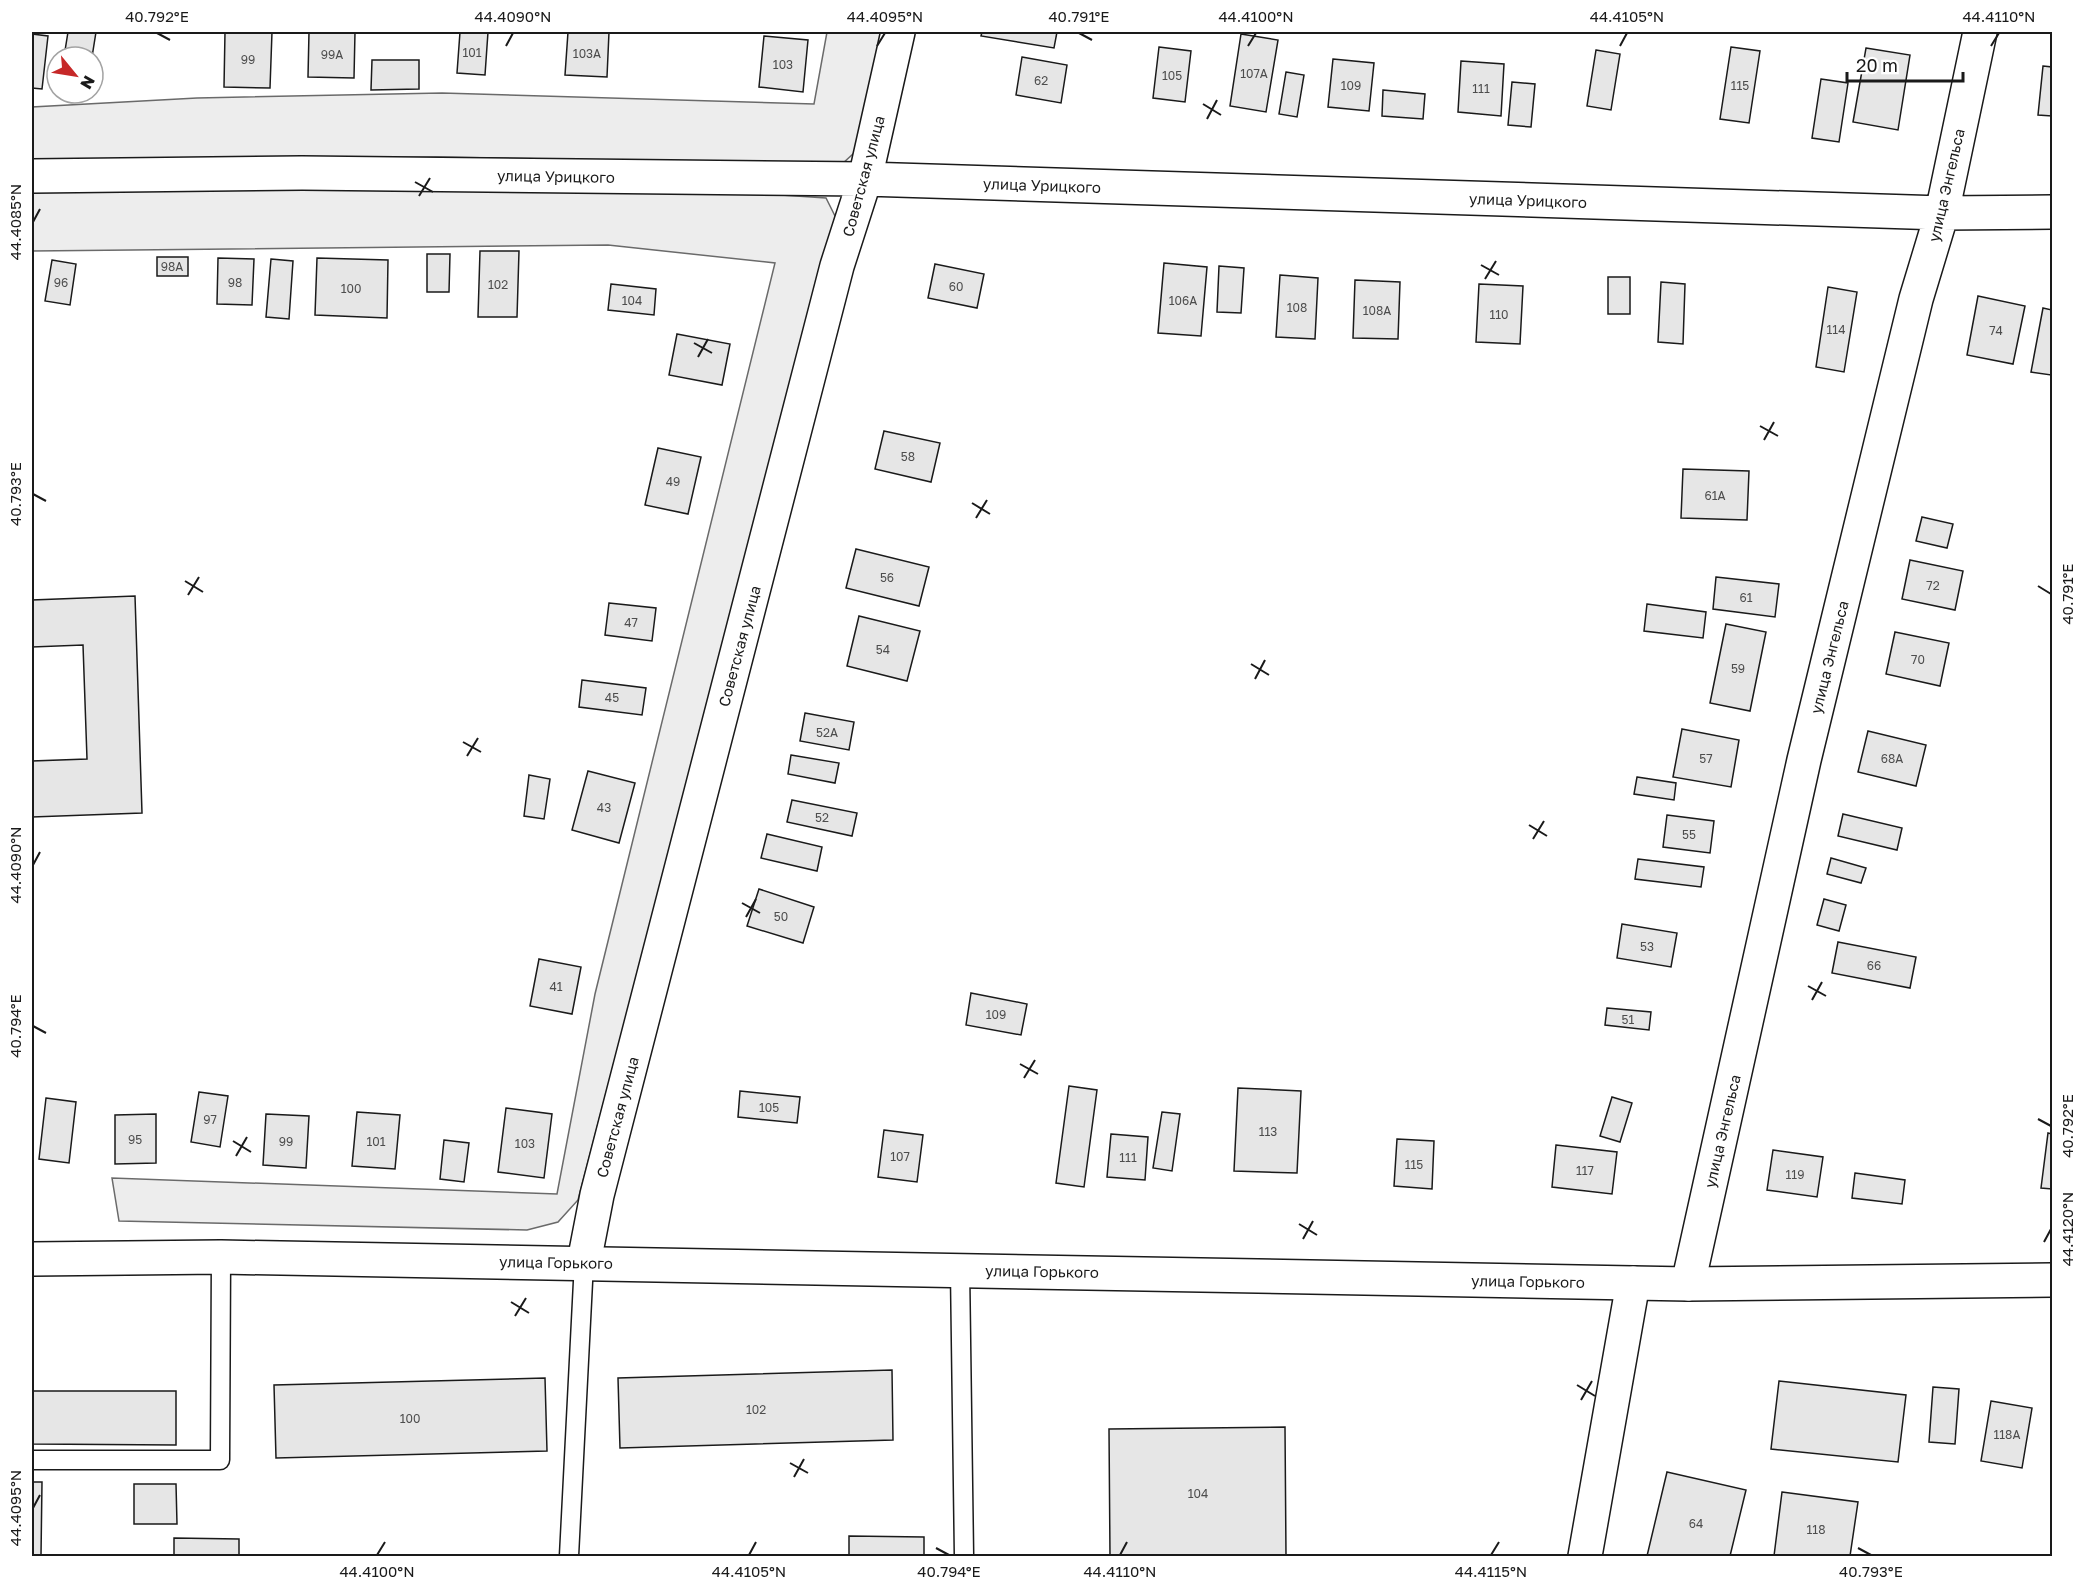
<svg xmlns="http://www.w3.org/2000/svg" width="2084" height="1588" font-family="'Golos Text',sans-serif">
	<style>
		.built { fill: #ededed; stroke: #6a6a6a; stroke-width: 1.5 }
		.building { fill: #e6e6e6; stroke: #1a1a1a; stroke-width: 1.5 }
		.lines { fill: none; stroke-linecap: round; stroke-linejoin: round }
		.lane-casing { stroke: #1a1a1a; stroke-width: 21 }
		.street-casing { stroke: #1a1a1a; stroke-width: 36 }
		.secondary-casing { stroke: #1a1a1a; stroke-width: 36 }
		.lane { stroke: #fff; stroke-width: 18 }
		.street { stroke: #fff; stroke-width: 33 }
		.secondary { stroke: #fff; stroke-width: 33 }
		.ticks { fill: none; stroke: #1a1a1a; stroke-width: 2 }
		.labels { text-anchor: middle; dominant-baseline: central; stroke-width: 4.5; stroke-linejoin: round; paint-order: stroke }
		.number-label { font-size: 12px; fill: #4d4d4d }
		.street-label { font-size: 15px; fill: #1a1a1a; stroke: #fff }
		.neatline { fill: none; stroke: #1a1a1a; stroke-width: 2 }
		.ticks-label { font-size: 15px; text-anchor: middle; fill: #1a1a1a }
	</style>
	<rect width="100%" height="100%" fill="#fff"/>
	<!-- built -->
	<path class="built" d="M827,32H884L854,153L842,164L436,157L32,161V107L197,98L442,93L814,104Z
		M32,187L703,190L826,198L836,218L578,1200L558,1222L527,1230L119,1221L112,1178L557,1194L595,994L775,263L608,245L32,251Z"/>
	<!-- building -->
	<path class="building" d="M68,32H96L92,57H64Z
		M225,32H272L270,88L224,87Z
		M309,32H355L354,78L308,77Z
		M460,32H488L485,75L457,73Z
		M568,32H609L607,77L565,75Z
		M982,32H1057L1054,48L981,36Z
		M32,34L48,36L42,89L32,88Z
		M1241,34L1278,40L1266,112L1230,106Z
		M764,36L808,40L803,92L759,87Z
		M1159,47L1191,51L1185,102L1153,98Z
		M1731,47L1760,51L1749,123L1720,119Z
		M1866,48L1910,55L1898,130L1853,122Z
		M1596,50L1620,54L1611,110L1587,106Z
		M1022,57L1067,65L1061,103L1016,95Z
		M1333,59L1374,63L1369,111L1328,107Z
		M372,60H419V89L371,90Z
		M1461,61L1504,64L1501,116L1458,112Z
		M2043,66L2052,67V116L2038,115Z
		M1286,72L1304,75L1297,117L1279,114Z
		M1821,79L1848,83L1839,142L1812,138Z
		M1512,82L1535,84L1531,127L1508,125Z
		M1383,90L1425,94L1423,119L1382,116Z
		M480,251H519L517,317H478Z
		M427,254H450L449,292H427Z
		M157,257H188V276H157Z
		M218,258L254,259L252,305L217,304Z
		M317,258L388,260L387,318L315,315Z
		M271,259L293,261L289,319L266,317Z
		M52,260L76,264L70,305L45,301Z
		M1164,263L1207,267L1201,336L1158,333Z
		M935,264L984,274L977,308L928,298Z
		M1219,266L1244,268L1241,313L1217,312Z
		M1280,275L1318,278L1315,339L1276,337Z
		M1608,277H1630V314H1608Z
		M1355,280L1400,282L1398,339L1353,338Z
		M1661,282L1685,284L1683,344L1658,342Z
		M611,284L656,289L654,315L608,310Z
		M1479,284L1523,286L1520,344L1476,342Z
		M1828,287L1857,292L1844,372L1816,367Z
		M1978,296L2025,306L2013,364L1967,355Z
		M2043,308L2052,310L2051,375L2031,372Z
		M677,334L730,344L722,385L669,375Z
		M884,431L940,443L931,482L875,469Z
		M658,448L701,457L688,514L645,505Z
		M1683,469L1749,471L1747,520L1681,518Z
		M1922,517L1953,524L1947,548L1916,541Z
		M856,549L929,567L919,606L846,588Z
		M1910,560L1963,571L1955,610L1902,599Z
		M1716,577L1779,584L1775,617L1713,609Z
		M135,596L142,813L32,817V761L87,759L83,645L32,647V600Z
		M609,603L656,608L652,641L605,635Z
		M1647,604L1706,612L1703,638L1644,631Z
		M859,616L920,631L907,681L847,666Z
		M1726,624L1766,632L1750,711L1710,703Z
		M1895,632L1949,643L1940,686L1886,674Z
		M582,680L646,688L642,715L579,707Z
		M805,713L854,722L849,750L800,741Z
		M1682,729L1739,740L1731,787L1673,777Z
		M1868,731L1926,745L1916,786L1858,772Z
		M791,755L839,763L835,783L788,774Z
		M588,771L635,783L619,843L572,830Z
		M529,775L550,779L544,819L524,816Z
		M1637,777L1676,783L1674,800L1634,794Z
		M792,800L857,813L852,836L787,822Z
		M1843,814L1902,828L1897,850L1838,836Z
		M1667,815L1714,821L1710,853L1663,847Z
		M767,834L822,847L817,871L761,858Z
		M1831,858L1866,868L1861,883L1827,874Z
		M1638,859L1704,867L1701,887L1635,879Z
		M759,889L814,907L803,943L747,926Z
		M1824,899L1846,905L1839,931L1817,925Z
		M1622,924L1677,933L1671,967L1617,958Z
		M1838,942L1916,957L1910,988L1832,973Z
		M539,959L581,967L572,1014L530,1006Z
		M971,993L1027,1004L1021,1035L966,1025Z
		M1607,1008L1651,1012L1649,1030L1605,1025Z
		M1069,1086L1097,1090L1084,1187L1056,1183Z
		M1238,1088L1301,1091L1297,1173L1234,1171Z
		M740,1091L800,1097L797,1123L738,1117Z
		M199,1092L228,1096L220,1147L191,1142Z
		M1612,1097L1632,1103L1620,1142L1600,1136Z
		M46,1098L76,1102L69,1163L39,1159Z
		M506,1108L552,1114L544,1178L498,1172Z
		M357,1112L400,1115L395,1169L352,1166Z
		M1162,1112L1180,1114L1172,1171L1153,1168Z
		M156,1114V1163L115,1164V1115Z
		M266,1114L309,1116L306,1168L263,1165Z
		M884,1130L923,1135L917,1182L878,1177Z
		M2048,1133L2052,1134V1189L2041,1188Z
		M1111,1134L1148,1137L1145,1180L1107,1177Z
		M1397,1139L1434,1141L1432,1189L1394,1186Z
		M444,1140L469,1143L464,1182L440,1179Z
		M1556,1145L1617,1152L1612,1194L1552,1187Z
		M1773,1150L1823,1157L1817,1197L1767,1190Z
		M1855,1173L1905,1180L1902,1204L1852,1198Z
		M892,1370L893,1440L620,1448L618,1378Z
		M545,1378L547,1451L276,1458L274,1385Z
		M1779,1381L1906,1395L1898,1462L1771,1449Z
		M1933,1387L1959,1389L1955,1444L1929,1442Z
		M32,1391H176V1445L32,1444Z
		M1991,1401L2032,1408L2022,1468L1981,1461Z
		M1285,1427L1286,1556H1110L1109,1429Z
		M1667,1472L1746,1490L1730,1556H1647Z
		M32,1482H42L41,1556H32Z
		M134,1484H176L177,1524H134Z
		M1782,1492L1858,1502L1850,1556H1774Z
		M849,1536L924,1537V1556H849Z
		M174,1538L239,1539V1556H174Z"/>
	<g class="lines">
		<defs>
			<path id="lane" d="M960,1269L964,1556
				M32,1460H220L221,1257
				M569,1556L584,1262"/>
			<path id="street" d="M32,176L302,173L865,179L1942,213L2052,212
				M584,1262L597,1195L837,266L865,179L898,32
				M1688,1284L1804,760L1916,299L1942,213L1980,32
				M1585,1556L1633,1283"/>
			<path id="secondary" d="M32,1259L221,1257L1688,1284L2052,1280"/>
		</defs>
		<!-- lane casing -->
		<use href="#lane" class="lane-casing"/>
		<!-- street casing -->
		<use href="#street" class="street-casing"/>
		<!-- secondary casing -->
		<use href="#secondary" class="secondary-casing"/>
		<!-- lane -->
		<use href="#lane" class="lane"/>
		<!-- street -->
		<use href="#street" class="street"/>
		<!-- secondary -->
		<use href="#secondary" class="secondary"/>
	</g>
	<!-- ticks -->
	<path class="ticks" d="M157,33L170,40M1079,33L1092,40M506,46L513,33M877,46L885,33M1248,46L1256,33M1620,46L1627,33M1991,46L1999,33M1203,104L1221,115M1207,119L1217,100M415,182L433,192M419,196L430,178M33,222L40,209M1481,265L1499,275M1485,279L1496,261M694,343L712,353M698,357L708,339M1760,426L1778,436M1764,440L1774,422M33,494L46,501M972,503L990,514M976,518L987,500M185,581L203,592M2038,586L2051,594M188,595L199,577M1251,664L1269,675M1255,679L1265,660M463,742L481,752M467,756L478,738M1529,825L1547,836M1533,839L1544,821M33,865L40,852M742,903L760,913M746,917L756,899M1808,986L1826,996M1812,1000L1822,982M33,1026L46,1033M1020,1064L1038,1074M1024,1078L1035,1060M2038,1119L2051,1126M233,1141L251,1152M236,1156L247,1137M1299,1224L1317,1235M1303,1239L1313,1221M2044,1242L2051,1229M511,1302L529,1313M515,1316L526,1298M1577,1385L1595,1396M1581,1400L1592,1381M790,1463L808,1473M794,1477L804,1459M33,1508L40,1495M936,1548L949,1555M1858,1548L1871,1555M377,1555L385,1542M749,1555L756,1542M1120,1555L1127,1542M1491,1555L1499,1542"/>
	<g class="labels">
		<!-- number labels -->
		<g class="number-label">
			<text x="472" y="52">101</text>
			<text x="587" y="53">103А</text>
			<text x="332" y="54">99А</text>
			<text x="248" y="59">99</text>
			<text x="783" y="64">103</text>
			<text x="1254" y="73">107А</text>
			<text x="1172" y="75">105</text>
			<text x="1041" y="80">62</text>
			<text x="1351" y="85">109</text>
			<text x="1740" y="85">115</text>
			<text x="1481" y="88">111</text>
			<text x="172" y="266">98А</text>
			<text x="61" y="282">96</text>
			<text x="235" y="282">98</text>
			<text x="498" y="284">102</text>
			<text x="956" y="286">60</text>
			<text x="351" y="288">100</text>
			<text x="632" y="300">104</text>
			<text x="1183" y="300">106А</text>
			<text x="1297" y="307">108</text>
			<text x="1377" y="310">108А</text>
			<text x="1499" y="314">110</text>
			<text x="1836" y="329">114</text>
			<text x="1996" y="330">74</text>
			<text x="908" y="456">58</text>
			<text x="673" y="481">49</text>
			<text x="1715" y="495">61А</text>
			<text x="887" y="577">56</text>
			<text x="1933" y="585">72</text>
			<text x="1746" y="597">61</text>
			<text x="631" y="622">47</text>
			<text x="883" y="649">54</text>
			<text x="1918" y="659">70</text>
			<text x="1738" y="668">59</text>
			<text x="612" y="697">45</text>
			<text x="827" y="732">52А</text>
			<text x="1706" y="758">57</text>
			<text x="1892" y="758">68А</text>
			<text x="604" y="807">43</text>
			<text x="822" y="817">52</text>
			<text x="1689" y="834">55</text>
			<text x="781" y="916">50</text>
			<text x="1647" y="946">53</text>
			<text x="1874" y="965">66</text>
			<text x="556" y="986">41</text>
			<text x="996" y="1014">109</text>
			<text x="1628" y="1019">51</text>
			<text x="769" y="1107">105</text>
			<text x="210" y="1119">97</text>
			<text x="1268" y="1131">113</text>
			<text x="135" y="1139">95</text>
			<text x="286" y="1141">99</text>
			<text x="376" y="1141">101</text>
			<text x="525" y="1143">103</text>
			<text x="900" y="1156">107</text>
			<text x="1128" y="1157">111</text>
			<text x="1414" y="1164">115</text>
			<text x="1585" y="1170">117</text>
			<text x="1795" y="1174">119</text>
			<text x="756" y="1409">102</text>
			<text x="410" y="1418">100</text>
			<text x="2007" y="1434">118А</text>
			<text x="1198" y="1493">104</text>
			<text x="1696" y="1523">64</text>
			<text x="1816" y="1529">118</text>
		</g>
		<!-- street labels -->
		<g class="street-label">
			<text transform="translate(556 176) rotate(1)">улица Урицкого</text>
			<text transform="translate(863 176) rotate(-75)">Советская улица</text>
			<text transform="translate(1042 185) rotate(2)">улица Урицкого</text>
			<text transform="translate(1946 185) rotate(-77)">улица Энгельса</text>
			<text transform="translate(1528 200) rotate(2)">улица Урицкого</text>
			<text transform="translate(739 646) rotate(-75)">Советская улица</text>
			<text transform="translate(1829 657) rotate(-76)">улица Энгельса</text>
			<text transform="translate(617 1117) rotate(-75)">Советская улица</text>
			<text transform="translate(1722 1131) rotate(-77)">улица Энгельса</text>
			<text transform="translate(556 1262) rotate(1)">улица Горького</text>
			<text transform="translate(1042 1271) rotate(1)">улица Горького</text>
			<text transform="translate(1528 1281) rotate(1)">улица Горького</text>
		</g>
	</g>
	<!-- border -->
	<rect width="2084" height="1588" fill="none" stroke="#ffffff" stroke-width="66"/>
	<!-- north arrow -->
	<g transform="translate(75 75) rotate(120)"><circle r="28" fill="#ffffff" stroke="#a3a3a3" stroke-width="1.5"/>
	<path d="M0-4.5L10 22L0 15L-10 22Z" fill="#c62828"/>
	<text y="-9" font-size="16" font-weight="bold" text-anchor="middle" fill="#1a1a1a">N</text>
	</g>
	<!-- scale -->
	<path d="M1847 72v9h116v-9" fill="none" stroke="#1a1a1a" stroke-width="3"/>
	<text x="1856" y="72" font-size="18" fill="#1a1a1a" stroke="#ffffff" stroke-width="4.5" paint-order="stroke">20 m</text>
	<rect x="33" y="33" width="2018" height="1522" class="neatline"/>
	<g class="ticks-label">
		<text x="157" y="22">40.792°E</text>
		<text x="513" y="22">44.4090°N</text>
		<text x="885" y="22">44.4095°N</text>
		<text x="1079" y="22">40.791°E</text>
		<text x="1256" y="22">44.4100°N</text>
		<text x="1627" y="22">44.4105°N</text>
		<text x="1999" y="22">44.4110°N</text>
		<text transform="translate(16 222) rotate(-90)" y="5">44.4085°N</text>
		<text transform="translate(16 494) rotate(-90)" y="5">40.793°E</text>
		<text transform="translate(2068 594) rotate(-90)" y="5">40.791°E</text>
		<text transform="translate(16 865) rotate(-90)" y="5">44.4090°N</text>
		<text transform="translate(16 1026) rotate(-90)" y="5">40.794°E</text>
		<text transform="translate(2068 1126) rotate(-90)" y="5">40.792°E</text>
		<text transform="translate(2068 1229) rotate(-90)" y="5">44.4120°N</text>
		<text transform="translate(16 1508) rotate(-90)" y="5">44.4095°N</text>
		<text x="377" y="1577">44.4100°N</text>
		<text x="749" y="1577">44.4105°N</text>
		<text x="949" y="1577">40.794°E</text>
		<text x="1120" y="1577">44.4110°N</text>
		<text x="1491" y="1577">44.4115°N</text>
		<text x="1871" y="1577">40.793°E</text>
	</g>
</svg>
